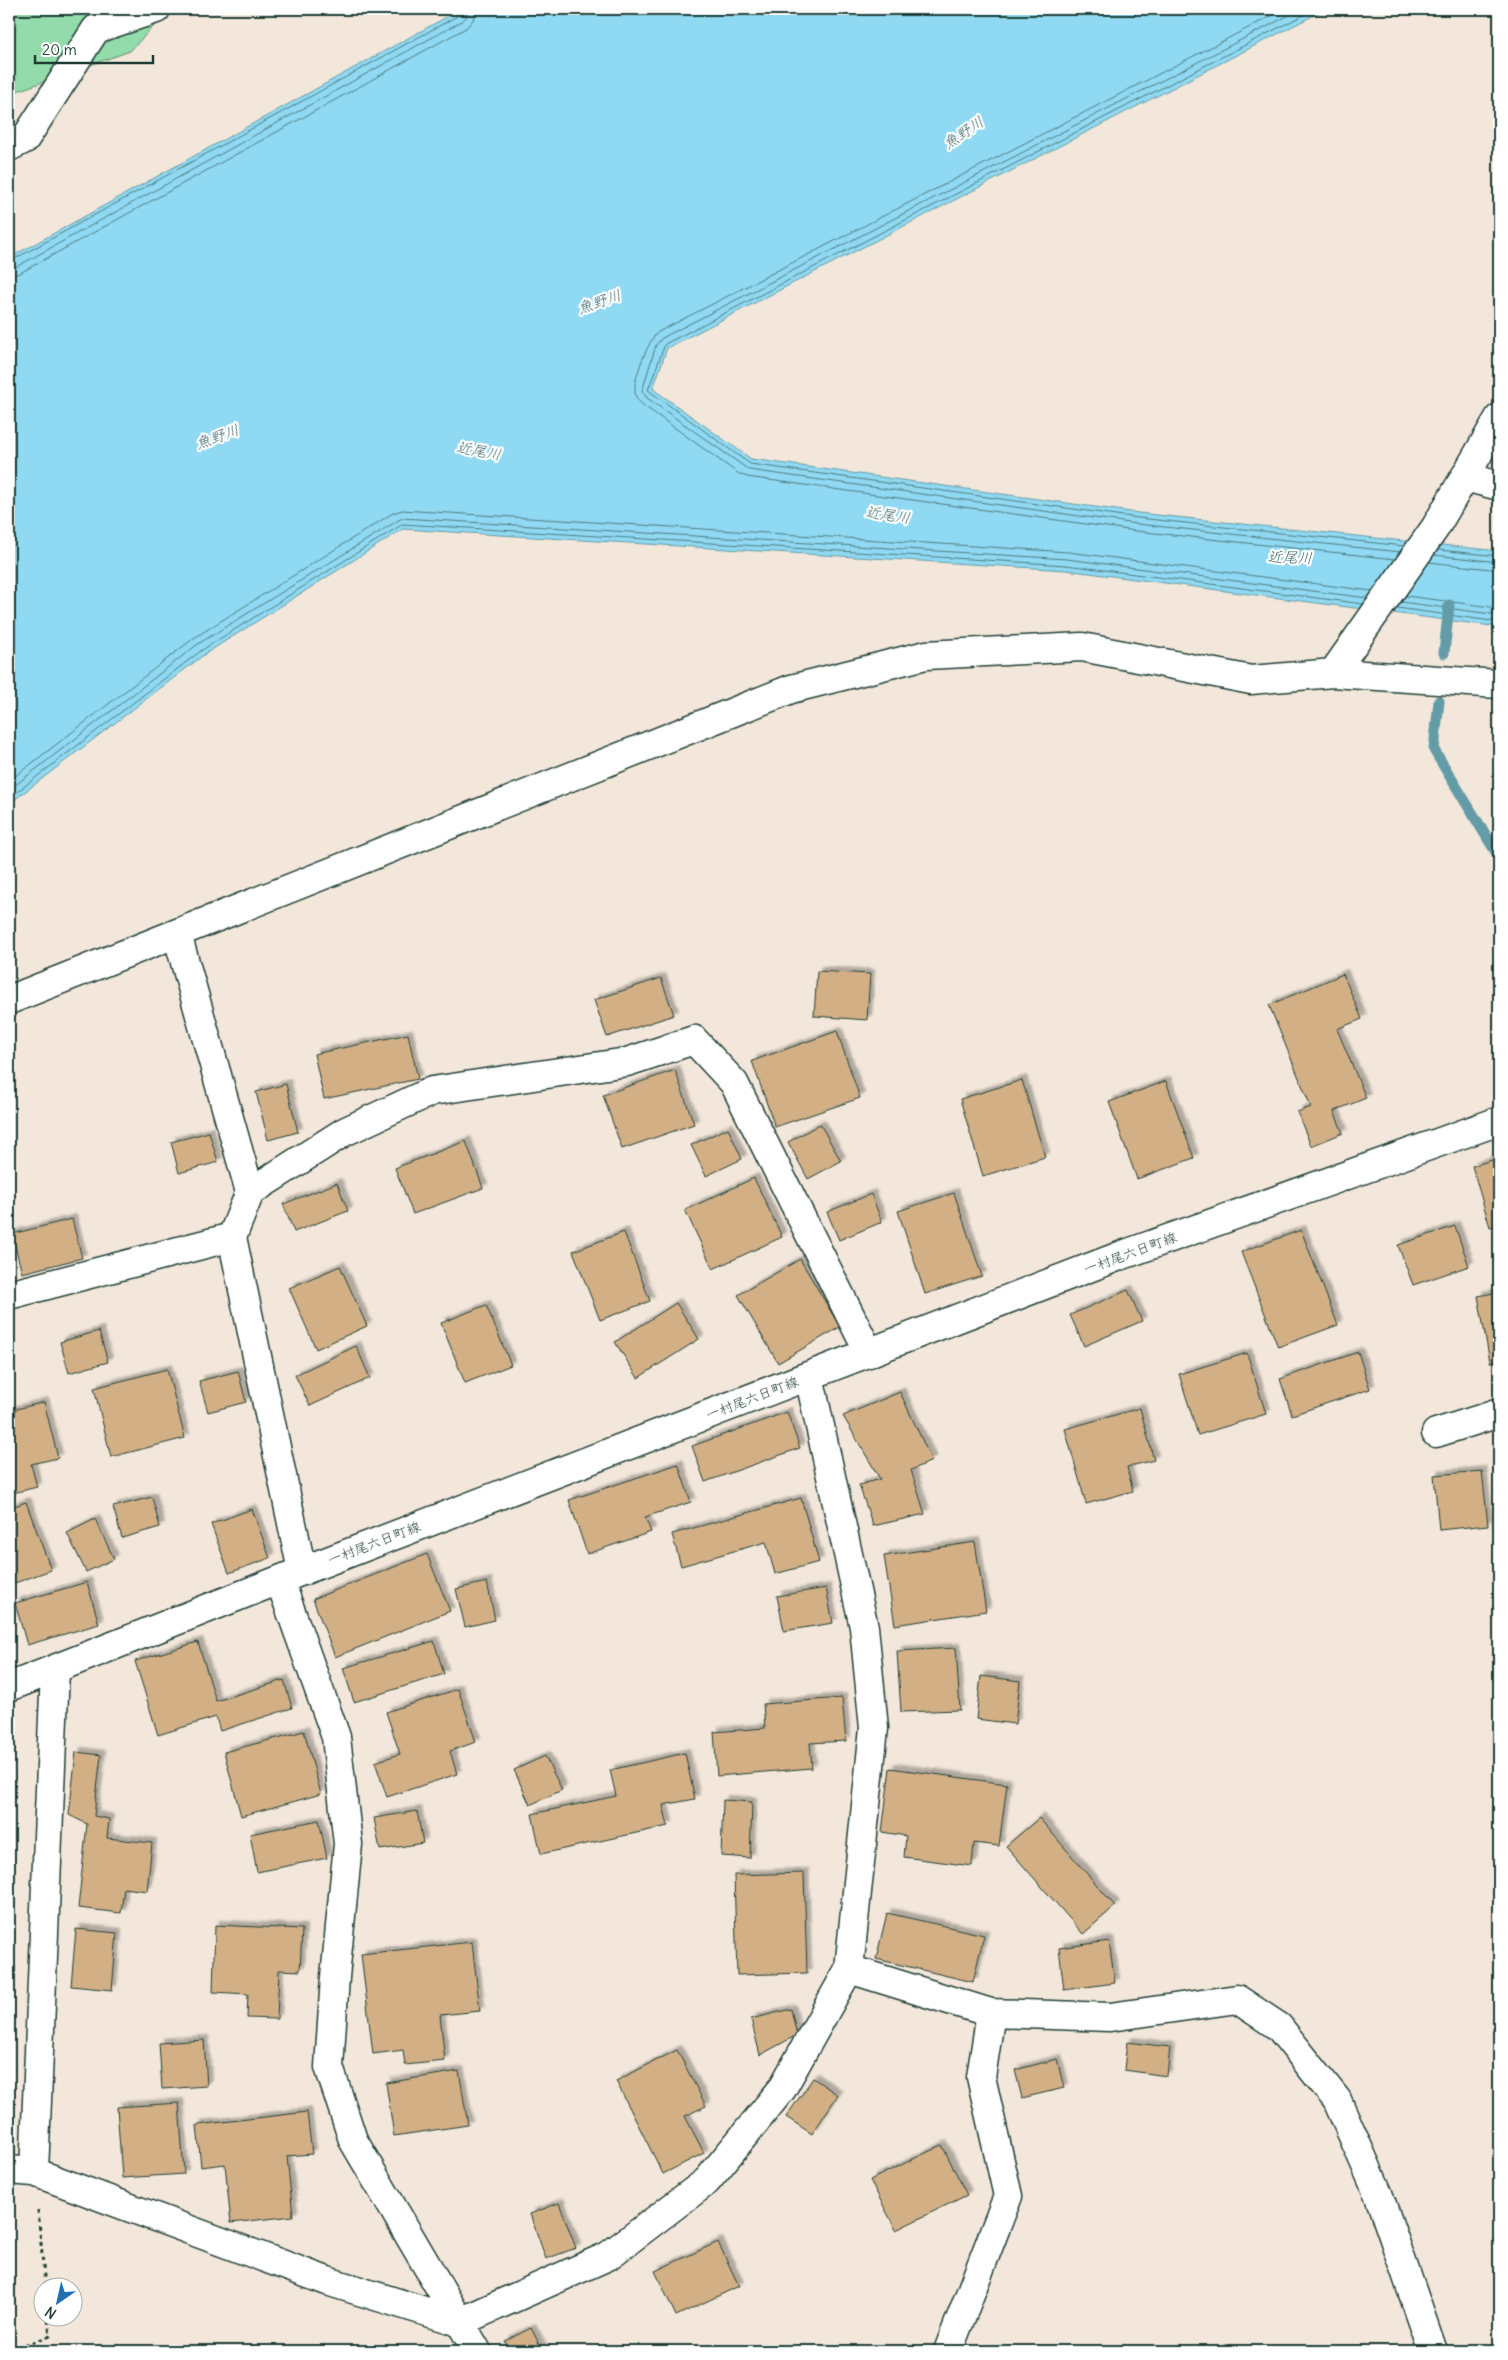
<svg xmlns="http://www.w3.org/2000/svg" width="1508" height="2360" font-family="Delius,'Klee One',sans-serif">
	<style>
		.green { fill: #93dbaa; stroke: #598c6f }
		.water { fill: #90d9f2; stroke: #639ba6 }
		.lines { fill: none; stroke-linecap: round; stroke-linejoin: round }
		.shore { stroke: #4c7b80; stroke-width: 1 }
		.stream { stroke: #639ba6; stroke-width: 11 }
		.building { fill: #d3af85; stroke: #1f3d34; filter: url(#shadow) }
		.minor-casing { stroke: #1f3d34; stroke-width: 31 }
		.major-casing { stroke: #1f3d34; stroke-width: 31 }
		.path { stroke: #1f3d34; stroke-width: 3; stroke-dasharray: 4 4; stroke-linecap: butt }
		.minor { stroke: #fff; stroke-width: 28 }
		.major { stroke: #fff; stroke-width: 28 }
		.labels { text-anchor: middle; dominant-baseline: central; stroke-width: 4.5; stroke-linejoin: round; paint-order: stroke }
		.street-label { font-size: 14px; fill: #1f3d34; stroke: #fff }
		.water-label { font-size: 15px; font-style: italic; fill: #3b6464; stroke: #fff }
	</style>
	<defs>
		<filter id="shadow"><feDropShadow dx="4.5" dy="-4.5" stdDeviation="1" flood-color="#0004"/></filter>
	</defs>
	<rect width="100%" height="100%" fill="#f2e7da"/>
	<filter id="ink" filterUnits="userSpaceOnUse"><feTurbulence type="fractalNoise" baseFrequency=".02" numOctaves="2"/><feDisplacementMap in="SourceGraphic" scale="10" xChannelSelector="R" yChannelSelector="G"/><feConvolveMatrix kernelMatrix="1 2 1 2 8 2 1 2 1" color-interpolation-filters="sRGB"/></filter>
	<g filter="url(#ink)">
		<!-- green -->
		<path class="green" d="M9,9H170L130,51L9,94Z"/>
		<!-- water -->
		<path class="water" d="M461,9H1326L667,348L653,389L751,459L1138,513L1499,551V627L1066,570L403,529L205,654L9,804V258Z"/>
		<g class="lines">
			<!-- shore -->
			<path class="shore" d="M1285,9L658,332C649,339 633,379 635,391C635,397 638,401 643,405L739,474L747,477L1136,531L1395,559
				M1301,9L662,338L656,345L642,391L647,398L749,470L1137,524L1400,552
				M1315,9L665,344L648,390L750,464L1138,518L1404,546
				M9,262L459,15L462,9
				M9,268L16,267L462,21L467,16L468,9
				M9,276L20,273L466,28L473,20L476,9
				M1438,550L1499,556
				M1434,555L1499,562
				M1429,562L1499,570
				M1406,596L1499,608
				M1401,602L1499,615
				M1397,608L1499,622
				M9,781L194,638L393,513L402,510L1068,552L1372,591
				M9,790L198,644L402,518L1067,559L1367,598
				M9,798L202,650L403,524L1066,565L1363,604"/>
			<!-- stream -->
			<path class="stream" d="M1444,653L1449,605
				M1439,701L1434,750L1499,857"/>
		</g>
		<!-- building -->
		<path class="building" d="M817,971L870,974L867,1020L814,1016Z
			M1343,974L1362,1019L1337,1029L1366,1098L1334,1111L1343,1133L1311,1146L1297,1112L1311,1107L1269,1005Z
			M661,978L674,1015L607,1037L594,1000Z
			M837,1031L860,1098L775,1127L752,1061Z
			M408,1034L418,1079L324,1099L314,1054Z
			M675,1070L694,1124L622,1149L603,1095Z
			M1022,1080L1045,1157L983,1176L960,1099Z
			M1166,1081L1194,1158L1137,1179L1109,1102Z
			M286,1084L298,1132L268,1140L256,1092Z
			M820,1124L841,1161L808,1179L788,1142Z
			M728,1128L742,1159L706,1176L691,1145Z
			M209,1132L218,1162L179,1173L171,1142Z
			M466,1141L483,1188L413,1214L395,1168Z
			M1499,1158V1225L1490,1227L1472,1166Z
			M754,1178L782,1237L713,1269L685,1210Z
			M337,1183L348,1211L294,1232L283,1204Z
			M954,1193L982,1276L925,1294L898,1211Z
			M871,1194L882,1222L839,1240L827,1212Z
			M72,1219L82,1258L22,1273L12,1234Z
			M1455,1226L1469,1266L1413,1285L1398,1245Z
			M1301,1230L1338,1325L1278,1347L1241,1252Z
			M624,1232L650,1301L600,1320L573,1251Z
			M800,1259L840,1327L778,1363L738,1295Z
			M340,1266L367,1326L316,1349L289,1288Z
			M1128,1290L1142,1321L1084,1346L1070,1315Z
			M1499,1292V1361L1490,1362L1478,1296Z
			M676,1303L699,1339L638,1378L615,1342Z
			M486,1305L511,1365L465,1383L441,1323Z
			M99,1331L108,1362L69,1373L60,1342Z
			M356,1346L370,1378L310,1406L295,1375Z
			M1358,1352L1370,1389L1292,1415L1280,1379Z
			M1247,1353L1266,1414L1198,1435L1179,1374Z
			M167,1369L185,1438L111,1457L94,1388Z
			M238,1371L246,1402L208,1412L199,1381Z
			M900,1392L932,1461L911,1470L925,1514L873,1526L859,1485L880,1479L843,1416Z
			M44,1402L58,1458L31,1464L37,1487L9,1494V1411Z
			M1140,1408L1154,1460L1127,1467L1133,1491L1086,1504L1065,1429Z
			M787,1412L800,1448L705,1482L692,1446Z
			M678,1464L691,1502L645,1517L651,1532L587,1554L569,1500Z
			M1482,1471L1488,1525L1439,1530L1434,1475Z
			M152,1497L160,1527L122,1538L113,1507Z
			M801,1498L819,1562L775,1574L766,1542L681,1566L672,1534Z
			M26,1502L51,1570L12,1584L9,1575V1508Z
			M252,1509L270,1558L229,1573L211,1524Z
			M95,1519L114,1559L86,1572L67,1533Z
			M975,1542L986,1611L895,1625L884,1556Z
			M427,1554L450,1611L335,1657L313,1599Z
			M87,1582L99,1624L27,1645L15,1603Z
			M487,1582L495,1620L465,1627L456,1589Z
			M826,1588L833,1623L784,1631L777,1596Z
			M434,1641L444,1674L354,1702L343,1668Z
			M198,1642L216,1701L284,1680L292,1708L220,1731L216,1717L158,1735L135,1661Z
			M956,1648L960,1710L901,1712L897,1651Z
			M981,1676L1020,1681L1015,1724L976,1719Z
			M458,1689L476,1742L450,1751L457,1774L387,1797L375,1762L400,1754L386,1712Z
			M842,1698L846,1741L810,1743L812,1768L717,1776L714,1732L765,1728L763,1704Z
			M304,1731L321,1794L241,1816L224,1752Z
			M76,1752L101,1755L94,1816L109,1819L107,1838L152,1843L147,1891L124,1888L121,1913L78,1908L87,1824L69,1815Z
			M685,1753L695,1799L663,1805L668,1826L541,1854L532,1814L616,1796L610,1770Z
			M545,1756L562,1790L530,1805L514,1770Z
			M890,1768L1007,1784L999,1846L974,1843L972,1866L904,1857L906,1836L882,1832Z
			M723,1800L752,1802L750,1858L721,1856Z
			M417,1811L423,1843L380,1850L374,1818Z
			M1039,1818L1115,1906L1083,1934L1006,1846Z
			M319,1820L327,1858L257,1872L250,1834Z
			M804,1873L807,1973L737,1975L734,1875Z
			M887,1913L984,1935L973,1982L876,1959Z
			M215,1925L302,1929L300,1971L279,1970L277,2019L247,2018L248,1994L213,1992Z
			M76,1929L117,1933L112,1990L71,1986Z
			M1109,1941L1115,1983L1064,1990L1059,1948Z
			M472,1942L480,2011L440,2015L445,2061L405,2065L403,2050L373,2054L361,1954Z
			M791,2009L797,2035L760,2055L751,2019Z
			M204,2040L207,2086L162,2089L159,2043Z
			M1127,2042L1170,2047L1167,2076L1124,2070Z
			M677,2050L706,2106L685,2116L704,2153L663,2174L616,2081Z
			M1057,2059L1064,2088L1022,2098L1015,2070Z
			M459,2071L468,2125L394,2136L386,2083Z
			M813,2078L838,2095L812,2134L786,2117Z
			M179,2103L184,2174L122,2178L117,2107Z
			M307,2112L312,2154L287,2156L293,2216L231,2223L225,2164L201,2167L197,2125Z
			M942,2145L967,2195L896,2230L870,2180Z
			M559,2203L576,2248L546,2259L530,2214Z
			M718,2242L739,2286L676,2316L655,2271Z
			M531,2328L543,2351H510L505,2341Z"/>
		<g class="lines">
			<defs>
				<path id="minor" d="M9,147L25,139L96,29L156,9
					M1465,477L1499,486
					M1333,673L1435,528L1499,418
					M177,934L250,1192L232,1237L302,1571
					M9,1000L791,689L926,655L1082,647L1251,680L1333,673L1499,684
					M250,1192L344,1132L432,1091L627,1062L694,1040L734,1083L869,1353
					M9,1295L232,1237
					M1436,1433L1499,1413
					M280,1581L336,1737L348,1844L335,1977L329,2067L353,2140L477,2351
					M849,1969L991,2013L1110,2017L1237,1999L1279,2027L1337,2100L1378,2193L1433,2351
					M9,2170L34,2172L327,2281L460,2322L608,2256L707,2181L782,2089L849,1969L874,1728L864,1627L809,1376
					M34,2172L55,1670
					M948,2351L1008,2196L981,2077L991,2013"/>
				<path id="major" d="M9,1687L302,1571L1117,1257L1499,1121"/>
			</defs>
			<!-- minor casing -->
			<use href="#minor" class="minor-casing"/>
			<!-- major casing -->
			<use href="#major" class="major-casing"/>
			<!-- path -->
			<path class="path" d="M38,2210L45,2288
				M9,2351L50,2336L48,2318"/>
			<!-- minor -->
			<use href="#minor" class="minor"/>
			<!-- major -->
			<use href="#major" class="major"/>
		</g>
	</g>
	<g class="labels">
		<!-- street labels -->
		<g class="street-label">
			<text transform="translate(1130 1253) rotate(-20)">一村尾六日町線</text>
			<text transform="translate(752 1398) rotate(-21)">一村尾六日町線</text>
			<text transform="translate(374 1543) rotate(-21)">一村尾六日町線</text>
		</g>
		<!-- water labels -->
		<g class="water-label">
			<text transform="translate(963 132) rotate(-34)">魚野川</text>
			<text transform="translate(599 301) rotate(-19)">魚野川</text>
			<text transform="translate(217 436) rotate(-20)">魚野川</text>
			<text transform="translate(479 450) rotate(11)">近尾川</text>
			<text transform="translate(888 514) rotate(9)">近尾川</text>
			<text transform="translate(1290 557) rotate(2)">近尾川</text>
		</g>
	</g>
	<!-- margin -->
	<rect width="1508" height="2360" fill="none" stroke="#fff" stroke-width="30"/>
	<rect x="15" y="15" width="1478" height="2330" fill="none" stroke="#1f3d34" stroke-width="2" filter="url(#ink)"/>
	<!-- north arrow -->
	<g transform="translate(58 2302) rotate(214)"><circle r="24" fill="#ffffff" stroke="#a5b1ae"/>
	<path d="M0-4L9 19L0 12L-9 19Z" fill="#1f6fb2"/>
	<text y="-8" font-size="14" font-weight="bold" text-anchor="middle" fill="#1f3d34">N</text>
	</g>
	<!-- scale -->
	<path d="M35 55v8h118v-8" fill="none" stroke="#1f3d34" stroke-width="2.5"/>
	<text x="42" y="55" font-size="15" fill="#1f3d34" stroke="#ffffff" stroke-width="4" paint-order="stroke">20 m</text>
</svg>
